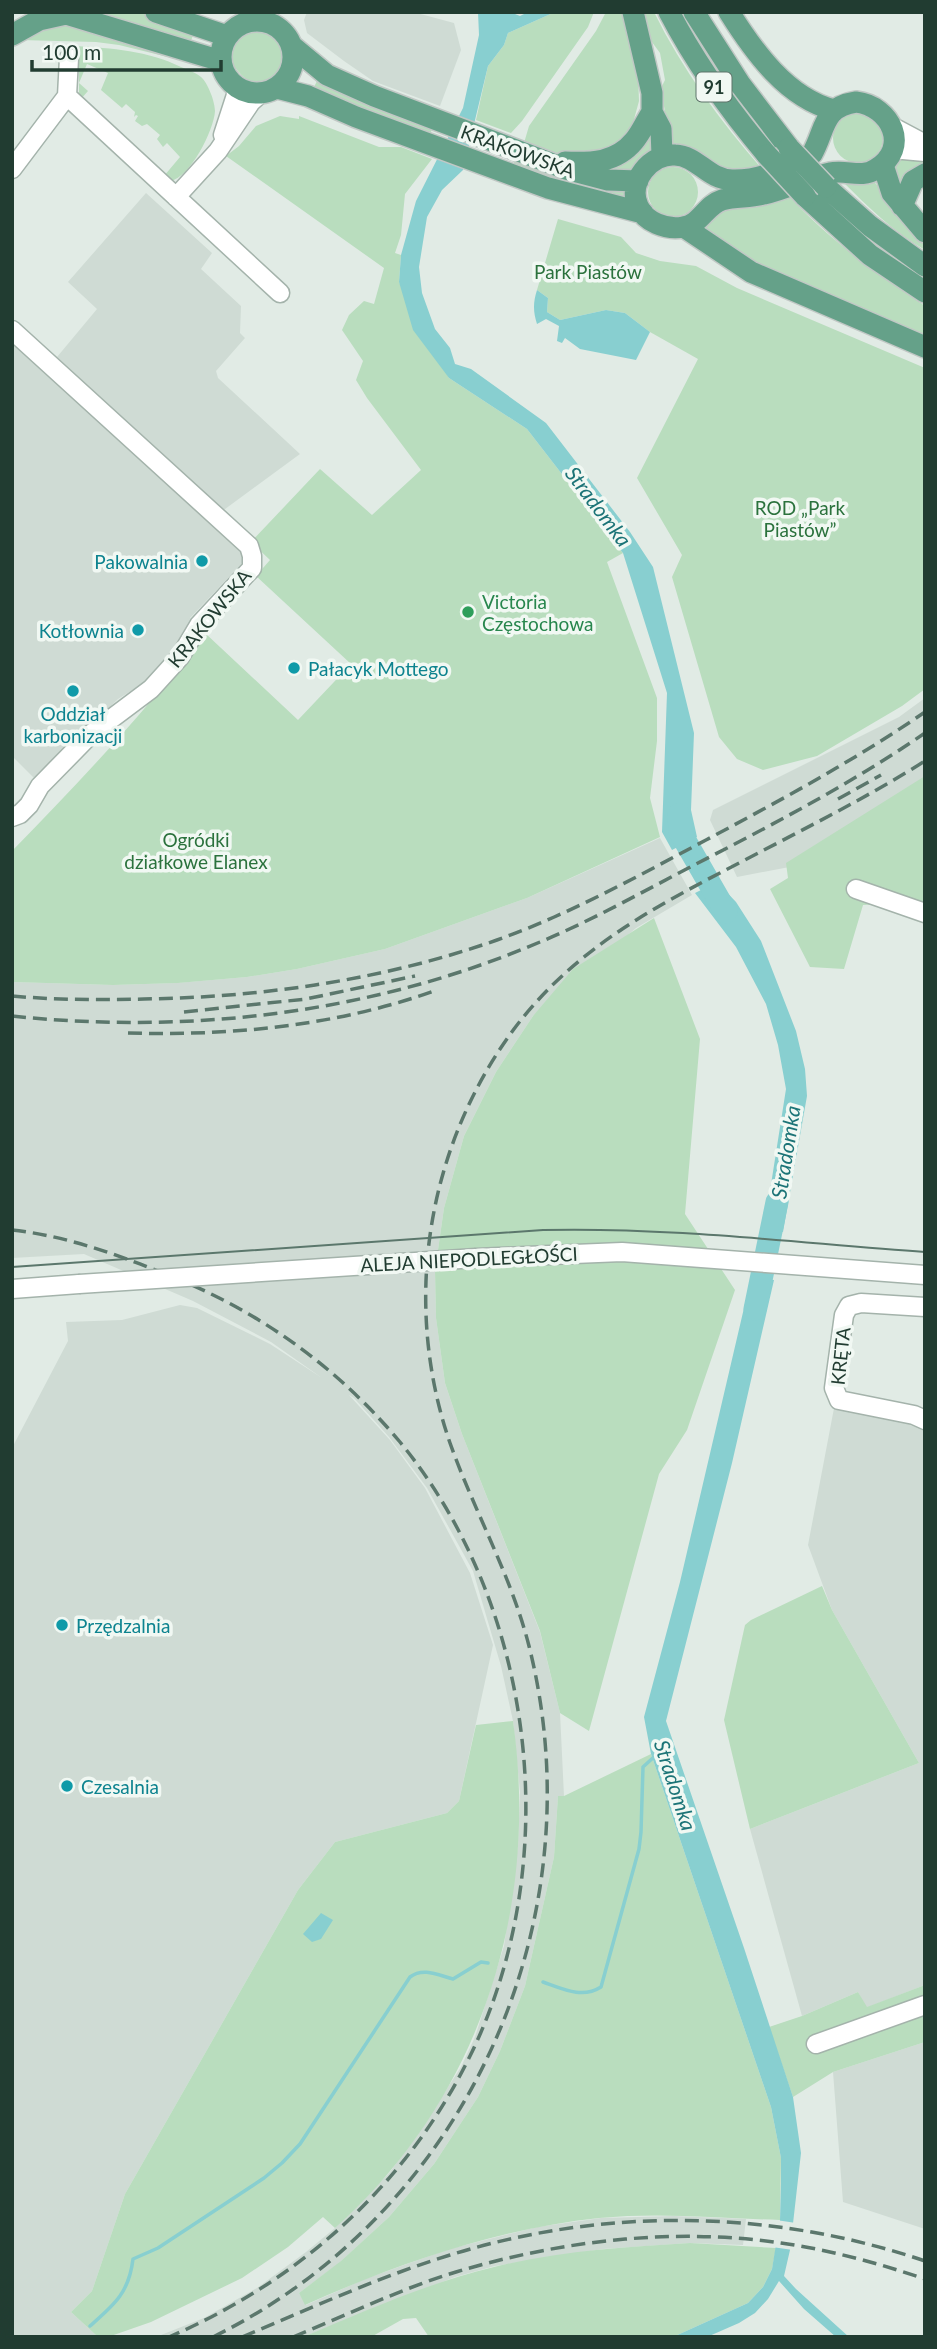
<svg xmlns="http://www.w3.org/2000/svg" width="937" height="2349" font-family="Lato,sans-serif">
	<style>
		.built { fill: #cfdbd4 }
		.green { fill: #b9ddbe }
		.water { fill: #88cfd0 }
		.pier { fill: #e1ebe5 }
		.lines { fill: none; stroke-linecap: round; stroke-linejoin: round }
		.stream { stroke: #88cfd0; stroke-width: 3.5 }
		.river { stroke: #88cfd0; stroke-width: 23 }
		.minor-casing { stroke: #a4b3ab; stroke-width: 21 }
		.major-casing { stroke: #c1c8c5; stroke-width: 24 }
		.minor { stroke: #fff; stroke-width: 18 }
		.major { stroke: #65a189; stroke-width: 21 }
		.tram { stroke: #5b776c; stroke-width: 2 }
		.rail { stroke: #5b776c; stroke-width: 3.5; stroke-dasharray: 14 7; stroke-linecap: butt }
		.minor-bridge-casing { stroke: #a4b3ab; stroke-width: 21; stroke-linecap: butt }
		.major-bridge-casing { stroke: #c1c8c5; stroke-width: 24; stroke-linecap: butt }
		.minor-bridge { stroke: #fff; stroke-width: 18 }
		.major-bridge { stroke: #65a189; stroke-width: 21 }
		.culture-dot { fill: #0f9aa8; stroke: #f1f8f3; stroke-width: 2.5 }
		.leisure-dot { fill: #2e9e5b; stroke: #f1f8f3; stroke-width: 2.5 }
		.labels { text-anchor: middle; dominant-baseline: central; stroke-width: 7; stroke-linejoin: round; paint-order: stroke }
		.shield { fill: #f1f8f3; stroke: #5f746b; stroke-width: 2 }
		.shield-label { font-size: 18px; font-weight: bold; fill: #213c31 }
		.street-label { font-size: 19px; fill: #213c31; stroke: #f1f8f3 }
		.park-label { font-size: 19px; fill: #2b723d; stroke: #f1f8f3 }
		.culture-label { font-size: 19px; fill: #0d838f; stroke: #f1f8f3; text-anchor: start }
		.leisure-label { font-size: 19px; fill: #27864d; stroke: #f1f8f3; text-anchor: start }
		.water-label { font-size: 21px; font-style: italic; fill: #1c7477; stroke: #f1f8f3 }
	</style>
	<rect width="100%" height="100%" fill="#e1ebe5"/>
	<!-- built -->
	<path class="built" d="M307,12H413L454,23L461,50L440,106L373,81L344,61L307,33L304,20Z
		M146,193L212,253L201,269L241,306L240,333L245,338L216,371L218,378L300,454L221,512L57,357L97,309L68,282Z
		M12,342L241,550L245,560L190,618L193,623L158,674L118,699L36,780L12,756Z
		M925,698V785L805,864L737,877L710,820L713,810L899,717Z
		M660,838L692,895L636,928L533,1016L496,1072L464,1136L444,1208L435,1271L436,1318L445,1383L462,1434L540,1632L560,1713L564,1796H558L554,1857L525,1986L500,2051L478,2097L434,2164L389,2217L338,2264L299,2293L306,2305L365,2279L449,2249L537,2227L601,2218L674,2216L746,2219L743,2245L690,2243L603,2249L495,2266L455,2277L303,2337H156L204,2318L257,2288L306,2252L335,2228L390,2172L424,2124L461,2067L475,2037L504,1946L518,1846L520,1792L513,1721L501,1666L473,1571L427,1488L389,1437L354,1398L349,1395L390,1440L425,1488L470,1573L493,1645L459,1801L447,1813L335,1842L298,1890L125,2194L92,2291L71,2312L98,2337H12V1448L68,1341L66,1322L122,1320L180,1305L197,1308L270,1344L322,1378L271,1342L193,1301L84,1254L12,1258V982L113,985L177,983L247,977L297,969L385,949L527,898Z
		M835,1403L925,1427V1985L866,2008L858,1992L802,2016L750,1829L919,1763L832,1610L808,1545Z
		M925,2042V2229L843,2202L833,2072Z"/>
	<!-- green -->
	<path class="green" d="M84,12H139L194,33L190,43Z
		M555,12H594L588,27L522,121L511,133L476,120L488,66L504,45L508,33Z
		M606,12H623L638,75L639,101L633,123L625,138L610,150L563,155L524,143L529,126L596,31Z
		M643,12H654C682,69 720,121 762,169L730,173L671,148L661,88L665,80L660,53L649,38Z
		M62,24L185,58L184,61L119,45L96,42L20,40L21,35Z
		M255,29C321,36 265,131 227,54C232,38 239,33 255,29Z
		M76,46C111,48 149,51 181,67C188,70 195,72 201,77C208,83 215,102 215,111C214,130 190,178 170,181L164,176L180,157L167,143L163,147L157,139L160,135L147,124L142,126L135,121L138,116L136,115L134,117L135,112L126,104L122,108L101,90L108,73L87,64L79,83L88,91L80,100L79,98V57L76,56Z
		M317,81L433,126L430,135L312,91Z
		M833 138a25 25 0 1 1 50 0a25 25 0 1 1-50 0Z
		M280,116L299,119V116L379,147H401L432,159L405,194L401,235L395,253L401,255L399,282L449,378L527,429L623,553L607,562L657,698V741L650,798L660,837L527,898L385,949L297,969L247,977L178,983L113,985L12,982V851C80,781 147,711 205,633L298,720L351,664L256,576L270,560L251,542L320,469L372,515L421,470L367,398L356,380L363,361L342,330L349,315L364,301L374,304L384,268L226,156L239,146L256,126Z
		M653,117C653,126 656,137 654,146C649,167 627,172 609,176L608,168Z
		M516,157L629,187V197L593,192L512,167Z
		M905,157L925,161V167L899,193L894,167L898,161Z
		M648 192a25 25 0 1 1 50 0a25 25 0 1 1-50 0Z
		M873,180L909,228L925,243V250C894,232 868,207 843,182L853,184Z
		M788,195C828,239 876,273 925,306V336L763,266L729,247L719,238L700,227L717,209Z
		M558,219L621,237L636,253L660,261L696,266L737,288L925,368V689L902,706L817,756L763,770L737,759L719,737L672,577L682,555L637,478L698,359L650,332L625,313L606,310L560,320L547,312L548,298L537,290Z
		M925,776V906L915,902L863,905L844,969L810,967L770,889L788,878L786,863Z
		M654,918L700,1039L685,1214L735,1290L687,1430L659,1474L589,1731L560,1713L540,1631L462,1434L445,1383L436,1318L435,1271L444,1208L464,1136L496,1072L533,1016L573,969Z
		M822,1586L832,1610L919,1763L750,1829L724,1720L745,1625L751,1620Z
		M513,1721C540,1911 479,2099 335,2228L323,2217L288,2247L242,2278L151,2322L108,2337H98L71,2312L92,2291L125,2194L298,1890L335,1842L447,1813L459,1801L476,1725Z
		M651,1754L771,2107L781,2158L780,2220C720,2218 659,2212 599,2218C496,2229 399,2263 305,2305L299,2293L341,2261L389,2217L434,2164L478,2097L500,2051L525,1986L554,1857L558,1796H564Z
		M925,1985V2042L833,2072L793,2097L769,2027L802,2016L858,1992L867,2007Z
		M690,2243L776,2248L772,2269L763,2287L748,2303L673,2337H429L416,2318L403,2319L371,2337H303C365,2311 428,2283 494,2267C558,2251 624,2247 690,2243Z"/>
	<!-- water -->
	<path class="water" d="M478,12H510L520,16L528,12H555L508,33L504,45L488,66L463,170L442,190L427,217L419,267L422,293L435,329L450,348L455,364L471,369L546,423L630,532L653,567L694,733L691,810L697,837L672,850L662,832L667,693L623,553L527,429L449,378L413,330L399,282L401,255L416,201L463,108L479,35Z
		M537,290L548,298L547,312L560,320L606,310L625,313L650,332L636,360L580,349L565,338L562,343L557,341L559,326L546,319L537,324C533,312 533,302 537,290Z
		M717,882L736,902L761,941L796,1031L805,1069L807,1096L783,1232L764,1229L786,1089L778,1045L766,1004L736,947L695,893Z
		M751,1278L774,1280L732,1463L666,1721L744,1948L793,2097L801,2153L790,2250L784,2276L796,2289L849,2337H836L804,2309L779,2281L768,2299L755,2313L739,2323L707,2337H673L748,2303L763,2287L772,2269L780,2220L781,2184V2158L771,2107L651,1754L644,1717L680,1582Z
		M321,1913L333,1920L321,1939L312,1942L303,1934Z"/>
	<!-- pier -->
	<path class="pier" d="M776,2220L796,2223L793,2250L772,2247Z"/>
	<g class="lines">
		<!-- stream -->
		<path class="stream" d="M543,1982C563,1989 582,1999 601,1987L639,1849L641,1832L643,1767L655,1756
			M90,2326C114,2305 129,2293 133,2259L158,2248L264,2178L282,2163L300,2144L410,1977C423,1967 438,1975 453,1979L481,1962L488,1963"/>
		<!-- river -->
		<path class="river" d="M679,815L680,832L726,912
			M755,1309L777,1202"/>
		<defs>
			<path id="minor" d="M265,12L267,20
				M67,96L280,293
				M893,127L925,144
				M223,135L236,95V87
				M892,149L925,152
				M12,169L67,96L69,58
				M176,197L218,151L251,102L260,94
				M12,330L249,546L252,556V568L199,625L180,657L151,689L91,734L40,786L29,805L20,814L12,817
				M856,889L925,913
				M476,1258L622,1252L925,1275
				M12,1289L79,1284
				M925,1307L861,1303L849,1306L844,1315L834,1388L839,1400L914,1415L925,1420
				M816,2044L925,2005"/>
			<path id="major" d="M156,12L227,36
				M633,12L652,93V112L661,129L662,155
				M669,12C696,64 730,111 767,155
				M694,12L740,84L789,148
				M729,12C754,52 787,98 834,110
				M221 57a36 36 0 1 1 72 0a36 36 0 1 1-72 0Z
				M12,35L39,20L66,14L221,61
				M292,46L327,75L374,96L566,169L608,180L638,181
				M277,88L308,96L356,117L548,188L643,213
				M856,102C891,106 911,148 876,169C861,179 846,169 830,173C807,178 786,189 764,194C750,198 735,196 722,200C706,205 700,225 683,227C666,230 645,222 638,206C627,182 651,153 675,155C698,156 707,179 732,180C759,181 790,167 812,154C826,129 822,107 856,102Z
				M565,162C591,163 616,163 634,141C641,133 646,121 652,112
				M883,165L892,193L925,232
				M826,187L870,226L925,266
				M805,196L870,255L925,292
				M902,206L913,181L925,174
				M684,227L751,272L925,347"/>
		</defs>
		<!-- minor casing -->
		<use href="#minor" class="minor-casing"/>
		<!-- major casing -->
		<use href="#major" class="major-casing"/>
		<!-- minor -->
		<use href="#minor" class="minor"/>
		<!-- major -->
		<use href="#major" class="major"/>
		<!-- tram -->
		<path class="tram" d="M12,1267L543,1230C670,1227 798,1243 925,1252"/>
		<!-- rail -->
		<path class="rail" d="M838,799L881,775
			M12,996C56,1000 100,1000 144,999C264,997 383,980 497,940C570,914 638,876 706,840C781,800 855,760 925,712
			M184,1012L306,999L415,976
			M12,1016C192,1035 373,1013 540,942C593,920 644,891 696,864C774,824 852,783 925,733
			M128,1033C231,1036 336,1026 434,991
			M12,1230C68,1236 121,1256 173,1277C262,1313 338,1368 400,1442C537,1609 565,1863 470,2056C407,2185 299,2281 169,2337
			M213,2337C467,2212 598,1920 529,1646C511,1575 474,1511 450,1443C402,1304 426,1148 514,1029C575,948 654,907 743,861C804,829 866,798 925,761
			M242,2337C311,2308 379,2277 450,2255C604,2207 772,2209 925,2261
			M293,2337C347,2315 400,2289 456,2272C559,2241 673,2227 781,2243C830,2250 878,2263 925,2279"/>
		<defs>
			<path id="minor-bridge" d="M79,1284L476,1258"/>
			<path id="major-bridge" d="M789,148L826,187
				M767,155L805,196"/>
		</defs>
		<!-- minor-bridge casing -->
		<use href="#minor-bridge" class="minor-bridge-casing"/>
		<!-- major-bridge casing -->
		<use href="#major-bridge" class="major-bridge-casing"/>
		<!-- minor-bridge -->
		<use href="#minor-bridge" class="minor-bridge"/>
		<!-- major-bridge -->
		<use href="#major-bridge" class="major-bridge"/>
	</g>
	<!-- markers -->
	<g class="culture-dot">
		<circle cx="202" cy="561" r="7"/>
		<circle cx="138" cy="630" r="7"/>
		<circle cx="294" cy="668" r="7"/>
		<circle cx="73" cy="691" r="7"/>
		<circle cx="62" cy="1625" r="7"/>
		<circle cx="67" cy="1786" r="7"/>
	</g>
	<circle class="leisure-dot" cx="468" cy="612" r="7"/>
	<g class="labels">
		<!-- shield labels -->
		<rect class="shield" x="696.5" y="72.5" width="35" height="29" rx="5"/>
		<g class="shield-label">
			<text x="714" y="87">91</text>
		</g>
		<!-- street labels -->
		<g class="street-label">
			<text transform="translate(518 151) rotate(20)">KRAKOWSKA</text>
			<text transform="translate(209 618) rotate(-51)">KRAKOWSKA</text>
			<text transform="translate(469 1259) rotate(-3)">ALEJA NIEPODLEGŁOŚCI</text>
			<text transform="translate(840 1356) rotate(-84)">KRĘTA</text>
		</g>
		<!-- park labels -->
		<g class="park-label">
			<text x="588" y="271">Park Piastów</text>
			<text x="800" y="507">ROD „Park<tspan x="800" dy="22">Piastów”</tspan></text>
			<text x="196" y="839">Ogródki<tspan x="196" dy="22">działkowe Elanex</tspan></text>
		</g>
		<!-- culture labels -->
		<g class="culture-label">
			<text x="188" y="561" text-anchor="end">Pakowalnia</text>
			<text x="124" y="630" text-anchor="end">Kotłownia</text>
			<text x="308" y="668">Pałacyk Mottego</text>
			<text x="73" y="713" text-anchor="middle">Oddział<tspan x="73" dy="22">karbonizacji</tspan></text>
			<text x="76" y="1625">Przędzalnia</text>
			<text x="81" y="1786">Czesalnia</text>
		</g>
		<!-- leisure labels -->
		<g class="leisure-label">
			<text x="482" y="601">Victoria<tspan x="482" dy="22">Częstochowa</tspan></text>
		</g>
		<!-- water labels -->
		<g class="water-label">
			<text transform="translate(599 506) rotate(53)">Stradomka</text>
			<text transform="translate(785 1152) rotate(-81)">Stradomka</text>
			<text transform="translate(676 1785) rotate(72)">Stradomka</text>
		</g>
	</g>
	<!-- border -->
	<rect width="937" height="2349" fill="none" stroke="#213c31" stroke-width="28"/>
	<!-- scale -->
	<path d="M32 60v10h189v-10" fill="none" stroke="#213c31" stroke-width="3.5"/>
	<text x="42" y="60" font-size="21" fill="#213c31" stroke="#f1f8f3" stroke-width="5" paint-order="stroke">100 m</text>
</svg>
